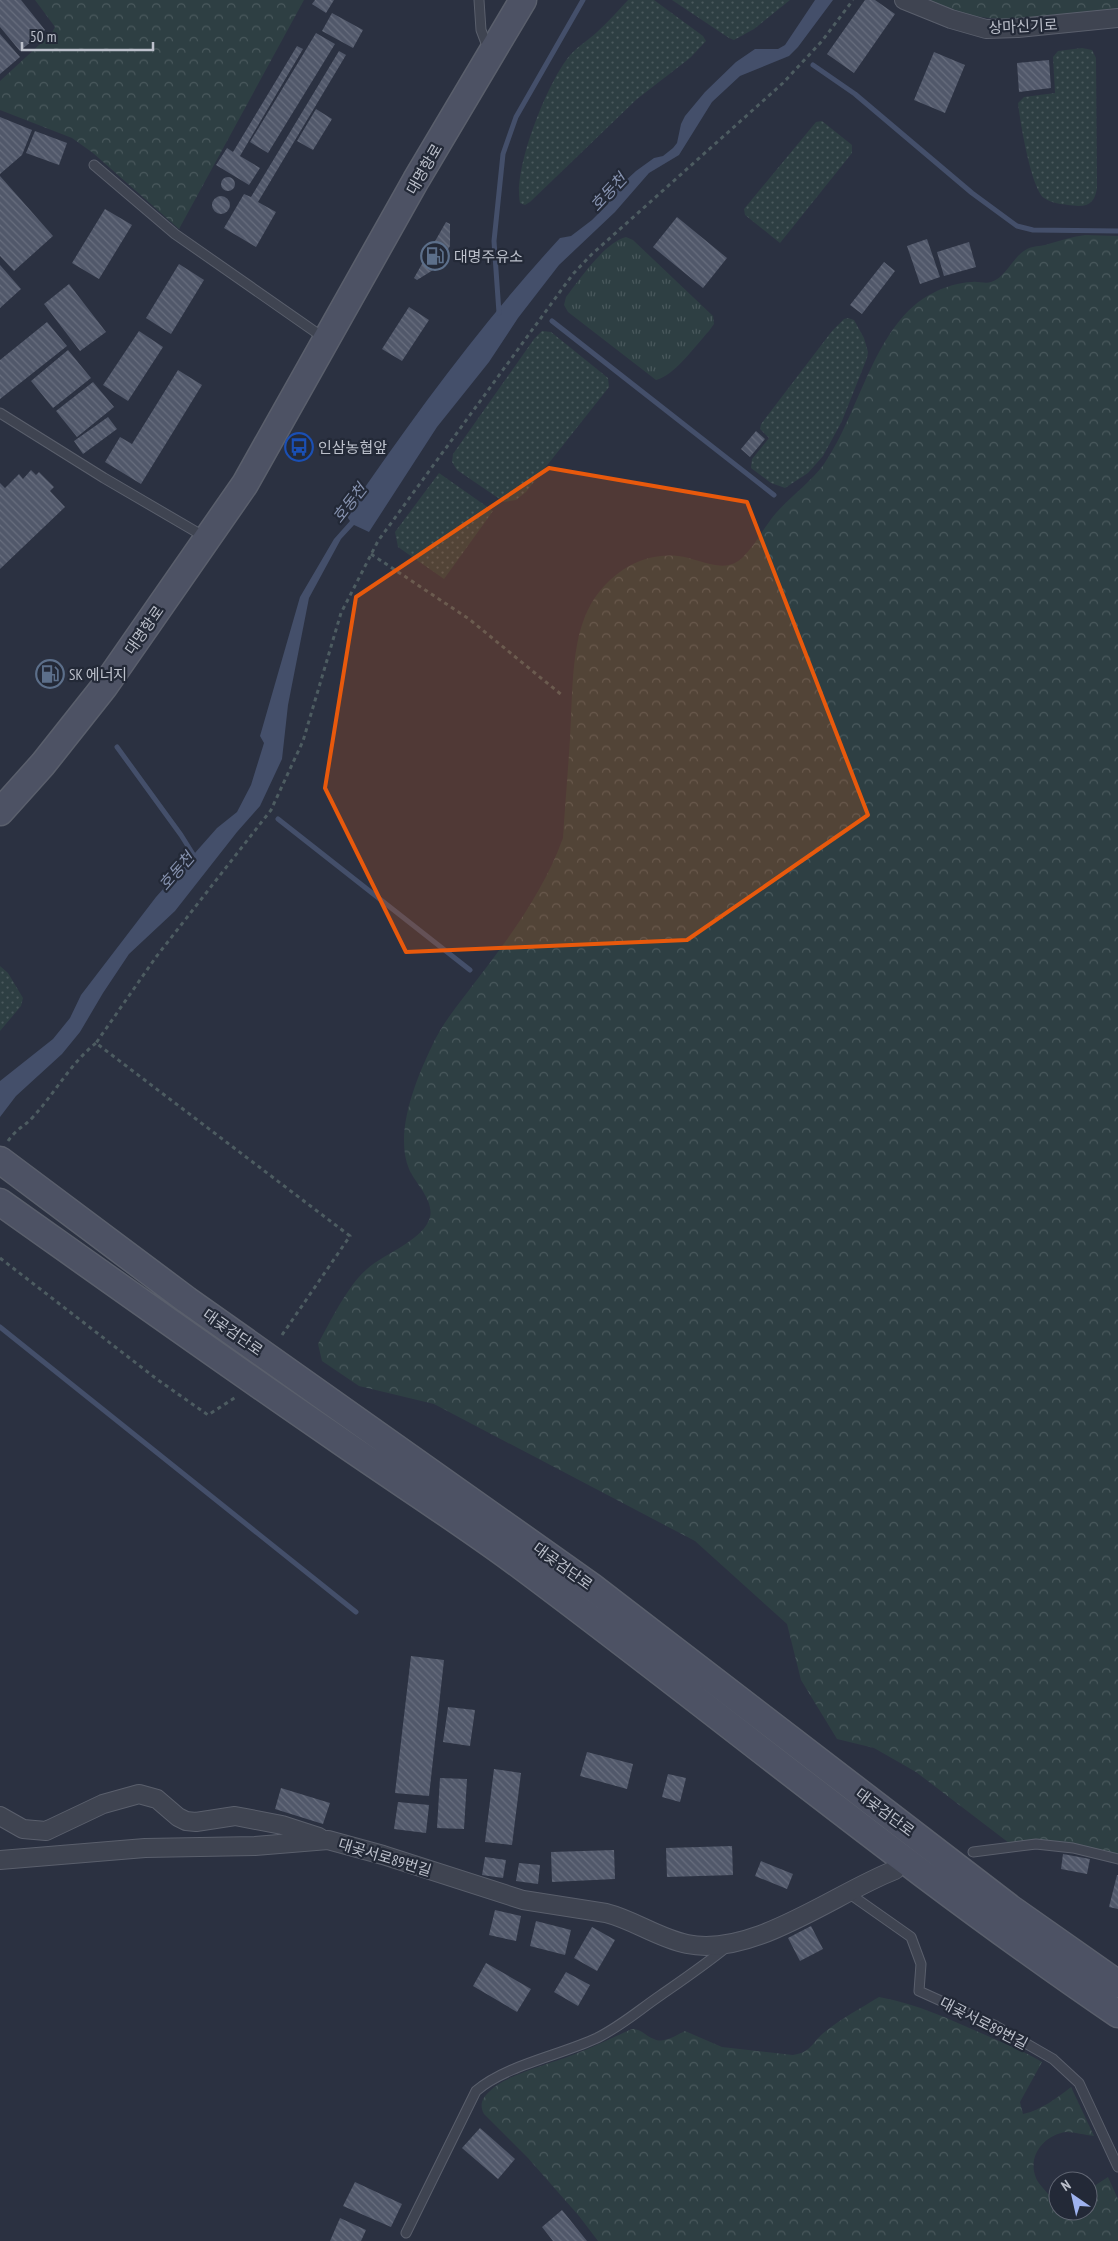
<svg xmlns="http://www.w3.org/2000/svg" width="1118" height="2241" font-family="'PT Sans Narrow','Noto Sans KR',sans-serif">
	<style>
		.grass { fill: url(#grass-tufts) }
		.forest { fill: url(#forest-crowns) }
		.park { fill: url(#park-dots) }
		.water { fill: #444f6a }
		.lines { fill: none; stroke-linecap: round; stroke-linejoin: round }
		.stream { stroke: #444f6a; stroke-width: 5 }
		.building { fill: url(#building-back-hatch) }
		.lane-casing { stroke: #5a5f6c; stroke-width: 11 }
		.street-casing { stroke: #5a5f6c; stroke-width: 20 }
		.secondary-casing { stroke: #5a5f6c; stroke-width: 29 }
		.path { stroke: #4d5c61; stroke-width: 3; stroke-dasharray: 4 4; stroke-linecap: butt }
		.lane { stroke: #3f4451; stroke-width: 9 }
		.street { stroke: #3f4451; stroke-width: 18 }
		.secondary { stroke: #4d5264; stroke-width: 26 }
		.marked { fill: #e8590c; fill-opacity: 0.2; stroke: #e8590c; stroke-width: 4; stroke-linejoin: round }
		.labels { text-anchor: middle; dominant-baseline: central; stroke-width: 4.5; stroke-linejoin: round; paint-order: stroke }
		.street-label { font-size: 15px; fill: #bcc0cb; stroke: #232937 }
		.poi-label { font-size: 15px; fill: #bcc0cb; stroke: #232937; text-anchor: start }
		.water-label { font-size: 16px; font-style: italic; fill: #8692af; stroke: #232937 }
	</style>
	<defs>
		<pattern id="grass-tufts" width="24" height="20" patternUnits="userSpaceOnUse" patternTransform="scale(1.25)"><rect width="24" height="20" fill="#2e3f43"/><path d="M3 7l-1-3M5 7V3M7 7l1-3M15 17l-1-3M17 17v-4M19 17l1-3" fill="none" stroke="#4a595d"/></pattern>
		<pattern id="forest-crowns" width="20" height="18" patternUnits="userSpaceOnUse" patternTransform="scale(1.25)"><rect width="20" height="18" fill="#2e3f43"/><path d="M2 6a3 3 0 1 1 6 0M12 15a3 3 0 1 1 6 0" fill="none" stroke="#4a595d"/></pattern>
		<pattern id="park-dots" width="8" height="8" patternUnits="userSpaceOnUse" patternTransform="scale(1.25)"><rect width="8" height="8" fill="#2e3f43"/><path d="M2 2h.1M6 6h.1" fill="none" stroke="#4a595d" stroke-width="1.8" stroke-linecap="round"/></pattern>
		<pattern id="building-back-hatch" width="6" height="6" patternUnits="userSpaceOnUse" patternTransform="scale(1.25)"><rect width="6" height="6" fill="#51586a"/><path d="M-1 5l2 2M0 0l6 6M5-1l2 2" fill="none" stroke="#686e7e"/></pattern>
	</defs>
	<rect width="100%" height="100%" fill="#2b3141"/>
	<!-- grass -->
	<path class="grass" d="M626,237L633,240L713,316L714,324L709,331C696,345 674,376 656,380L568,312L564,305L566,297C579,280 605,242 626,237Z"/>
	<!-- forest -->
	<path class="forest" d="M35,0H304L179,229L93,153L72,138L0,110V81L52,33L55,27Z
		M928,0H1118V9C1066,16 1012,26 961,13C950,11 939,4 928,0Z
		M1085,235L1118,236V1859L1073,1848L1013,1846L916,1772L874,1748L837,1739L801,1680L787,1624L695,1541L434,1404L359,1386L322,1361L318,1344C330,1322 348,1285 367,1269C385,1253 424,1240 430,1217C434,1200 415,1183 409,1169C394,1133 416,1079 432,1046C443,1021 463,999 479,977C512,934 544,890 563,838C565,805 568,772 570,738C573,697 570,640 591,604C609,573 642,552 678,556C699,558 725,576 743,557C756,544 764,527 776,513C791,496 811,482 824,464C859,415 875,321 933,293C944,287 960,282 972,282C978,281 985,284 991,282C1006,278 1013,256 1027,249C1033,246 1040,246 1045,245C1059,241 1071,237 1085,235Z
		M879,1997C921,2005 951,2020 990,2037C1008,2045 1025,2052 1042,2062L1020,2102L1023,2114C1041,2110 1057,2098 1071,2087L1094,2136C1085,2135 1074,2132 1066,2132C1044,2135 1027,2156 1036,2178C1038,2183 1044,2189 1048,2194L1058,2195V2211H1088V2190L1108,2177L1118,2199V2241H598L579,2216L528,2158L484,2114C479,2105 482,2098 490,2091C505,2075 553,2063 575,2054C594,2047 613,2037 632,2029C642,2029 645,2036 654,2039C664,2044 676,2035 685,2031L722,2047L793,2055C813,2052 812,2041 826,2031C842,2018 861,2008 879,1997Z"/>
	<!-- park -->
	<path class="park" d="M628,0H654L703,36L706,41L690,58L637,99L530,202L525,205L520,203C513,169 546,87 567,59C575,48 586,42 596,33C607,23 617,12 628,0Z
		M672,0H790L754,29L734,40L729,38Z
		M1082,48L1092,50L1096,58L1097,188C1095,200 1091,206 1078,206C1068,205 1052,204 1044,198C1031,188 1020,121 1018,103L1024,97L1055,93L1053,57L1058,51Z
		M822,121L852,145V153L780,243L745,215L744,209L816,122Z
		M848,318L854,320L864,338L868,352L867,358L842,421L823,456L808,473L785,488L771,483L751,468L752,459L769,438L760,429L761,424L832,331L844,319Z
		M542,331L551,332L608,378L609,387L526,492L516,500L504,502L457,470L452,462L453,454L534,339Z
		M439,473L493,511L444,579L398,547L395,532Z
		M0,966L8,973L23,998L21,1006L0,1031Z"/>
	<!-- water -->
	<path class="water" d="M815,0H833L798,47L789,56L740,76L712,102L679,155L649,173L615,212L559,265L518,318L489,362L437,427L369,532L354,525L341,539L309,598L288,705L282,759L260,806L237,832L175,911L129,954L103,993L80,1032L62,1054L16,1096L0,1117V1081L53,1039L70,1018L81,995L156,897L217,828L237,812L251,785L264,743L260,736L300,597L334,539L350,521L346,515C412,418 481,324 560,238L571,236L592,220L608,204L611,194L636,171L654,158L663,156L673,148L677,143L681,124L685,116L705,92L736,62L755,49H778L785,45Z"/>
	<g class="lines">
		<!-- stream -->
		<path class="stream" d="M813,65L855,94L972,193L1017,226L1033,230L1118,231
			M499,313L494,241L503,154L516,117L583,0
			M552,321L774,495
			M117,747L181,835L196,859
			M278,819L470,970
			M0,1327L356,1612"/>
	</g>
	<!-- building -->
	<path class="building" d="M0,0H21L45,30L20,51L0,27Z
		M315,0H334L326,13L312,4Z
		M865,0H875L895,14L854,73L827,54Z
		M332,13L363,30L353,48L322,31Z
		M316,33L335,44L268,153L250,142Z
		M0,34L20,57L0,74Z
		M297,46L303,49L240,156L260,168L249,185L216,165L227,148L233,152Z
		M339,51L346,55L258,202L276,212L256,247L224,228L244,194L251,197Z
		M934,52L965,65L945,113L914,100Z
		M1049,60L1051,88L1019,92L1017,63Z
		M316,109L332,119L313,150L297,141Z
		M0,117L32,130L22,155L0,174Z
		M35,131L67,143L59,165L26,153Z
		M0,176L53,236L14,271L0,256Z
		M221 184a7 7 0 1 1 14 0a7 7 0 1 1-14 0Z
		M212 205a9 9 0 1 1 18 0a9 9 0 1 1-18 0Z
		M105,209L132,225L99,279L72,263Z
		M677,217L727,258L703,288L653,247Z
		M446,222L450,224V246L438,267L417,280L414,278Z
		M927,239L940,277L920,284L907,246Z
		M969,242L976,267L944,276L937,252Z
		M884,262L895,271L862,314L850,305Z
		M179,264L204,280L171,334L146,318Z
		M0,265L21,289L0,308Z
		M69,284L106,332L80,351L44,304Z
		M409,307L429,320L402,361L382,349Z
		M47,322L67,346L0,399V360Z
		M139,331L163,347L128,401L103,385Z
		M68,350L91,378L53,408L31,381Z
		M178,370L202,385L141,484L105,462L120,437L132,444Z
		M93,382L114,407L77,437L56,411Z
		M108,417L117,429L83,454L74,441Z
		M756,431L765,439L750,457L741,449Z
		M31,470L36,475L39,472L54,487L50,491L65,507L0,569V483L5,488L19,474L23,479Z
		M411,1656L444,1660L429,1796L395,1793Z
		M448,1707L475,1710L470,1746L443,1742Z
		M587,1752L633,1764L627,1789L580,1776Z
		M494,1769L521,1773L512,1845L485,1842Z
		M668,1774L686,1778L680,1802L662,1797Z
		M440,1778L467,1779L464,1829L437,1828Z
		M281,1788L330,1803L323,1824L275,1809Z
		M398,1802L429,1805L426,1833L394,1829Z
		M732,1846L733,1875L667,1877L666,1848Z
		M614,1850L615,1879L552,1882L551,1852Z
		M1063,1854L1090,1859L1087,1874L1061,1869Z
		M485,1857L506,1860L503,1878L482,1875Z
		M761,1861L793,1874L787,1889L755,1876Z
		M519,1863L540,1865L538,1884L516,1881Z
		M1117,1875H1118V1909L1109,1907Z
		M495,1910L521,1916L516,1941L489,1935Z
		M536,1921L571,1930L565,1955L530,1946Z
		M811,1926L823,1949L800,1961L788,1938Z
		M592,1927L615,1940L597,1971L574,1958Z
		M486,1963L531,1989L517,2012L473,1986Z
		M566,1972L590,1985L578,2006L554,1992Z
		M480,2128L515,2159L498,2179L462,2148Z
		M355,2182L402,2204L391,2227L343,2206Z
		M562,2210L587,2241H553L542,2227Z
		M340,2218L366,2230L361,2241H330Z"/>
	<g class="lines">
		<defs>
			<path id="lane" d="M479,0L481,30L489,51
				M94,165L175,234L324,338
				M0,413L104,478L205,537
				M973,1852L1036,1844L1073,1848L1118,1859
				M847,1892L911,1937L921,1964L919,1991L994,2025L1053,2059L1079,2083L1118,2167
				M406,2233L476,2091C506,2065 561,2055 597,2038C621,2026 639,2010 661,1995C684,1979 706,1964 728,1946"/>
			<path id="street" d="M904,0L951,19L986,29L1018,28L1118,18
				M0,1816L23,1829L46,1831L103,1804L139,1794L157,1799L178,1817L186,1821L196,1822L235,1816L282,1825L319,1837
				M0,1860L145,1848L255,1846L328,1840L383,1855L523,1900L606,1913C634,1920 658,1938 687,1944C753,1958 835,1893 895,1870"/>
			<path id="secondary" d="M0,812L43,764L104,687L245,484L416,180L523,0
				M0,1160L187,1300L591,1586L1010,1908L1118,1984
				M0,1202C110,1280 219,1358 330,1434C390,1476 453,1516 513,1560C715,1710 909,1872 1118,2014"/>
		</defs>
		<!-- lane casing -->
		<use href="#lane" class="lane-casing"/>
		<!-- street casing -->
		<use href="#street" class="street-casing"/>
		<!-- secondary casing -->
		<use href="#secondary" class="secondary-casing"/>
		<!-- path -->
		<path class="path" d="M371,554L469,619L563,696
			M8,1141C17,1128 24,1127 33,1117C55,1093 70,1064 96,1043
			M0,1258L158,1380L208,1415L236,1397
			M282,1335L350,1236L96,1043L156,957L271,810L303,741L341,613L378,541L573,274L591,255L783,83L822,41L853,0"/>
		<!-- lane -->
		<use href="#lane" class="lane"/>
		<!-- street -->
		<use href="#street" class="street"/>
		<!-- secondary -->
		<use href="#secondary" class="secondary"/>
	</g>
	<!-- marked area -->
	<path class="marked" d="M549,468L747,502L868,815L687,940L406,952L325,788L356,597Z"/>
	<!-- icons -->
	<defs>
		<symbol id="fuel-ring" viewBox="-11 -11 22 22"><circle r="9.5" fill="#232937" stroke="#5c6f8a" stroke-width="1.5"/><path d="M-5.5-6h7V0h2V4h1.3V-2.5L3-4.5l.8-.8L6-3V5H2.5V1h-1V6h-7ZM-4.2-4.7v3.2H.2V-4.7Z" fill="#5c6f8a"/></symbol>
		<symbol id="bus-ring" viewBox="-11 -11 22 22"><circle r="9.5" fill="#232937" stroke="#1a4fb4" stroke-width="1.5"/><path d="M-5-6H5V4H4V6H2V4H-2V6H-4V4H-5ZM-3.5-4V0h7V-4ZM-3.5 1.2v1.5H-2V1.2ZM2 1.2v1.5H3.5V1.2Z" fill="#1a4fb4"/></symbol>
	</defs>
	<g fill-rule="evenodd">
		<use href="#fuel-ring" x="419" y="240" width="32" height="32"/>
		<use href="#bus-ring" x="283" y="431" width="32" height="32"/>
		<use href="#fuel-ring" x="34" y="658" width="32" height="32"/>
	</g>
	<g class="labels">
		<!-- street labels -->
		<g class="street-label">
			<text transform="translate(1023 26) rotate(-3)">상마신기로</text>
			<text transform="translate(424 169) rotate(-60)">대명항로</text>
			<text transform="translate(144 630) rotate(-55)">대명항로</text>
			<text transform="translate(233 1332) rotate(35)">대곶검단로</text>
			<text transform="translate(563 1566) rotate(36)">대곶검단로</text>
			<text transform="translate(885 1812) rotate(37)">대곶검단로</text>
			<text transform="translate(385 1857) rotate(17)">대곶서로89번길</text>
			<text transform="translate(984 2023) rotate(27)">대곶서로89번길</text>
		</g>
		<!-- poi labels -->
		<g class="poi-label">
			<text x="454" y="256">대명주유소</text>
			<text x="318" y="447">인삼농협앞</text>
			<text x="69" y="674">SK 에너지</text>
		</g>
		<!-- water labels -->
		<g class="water-label">
			<text transform="translate(608 192) rotate(-47)">호동천</text>
			<text transform="translate(349 503) rotate(-52)">호동천</text>
			<text transform="translate(176 871) rotate(-49)">호동천</text>
		</g>
	</g>
	<!-- north arrow -->
	<g transform="translate(1073 2196) rotate(326)"><circle r="24" fill="#232937" stroke="#606572"/>
	<path d="M0-4L9 19L0 12L-9 19Z" fill="#9eb2ee"/>
	<text y="-8" font-size="14" font-weight="bold" text-anchor="middle" fill="#bcc0cb">N</text>
	</g>
	<!-- scale -->
	<path d="M22 42v8h131v-8" fill="none" stroke="#bcc0cb" stroke-width="2.5"/>
	<text x="30" y="42" font-size="15" fill="#bcc0cb" stroke="#232937" stroke-width="4" paint-order="stroke">50 m</text>
</svg>
